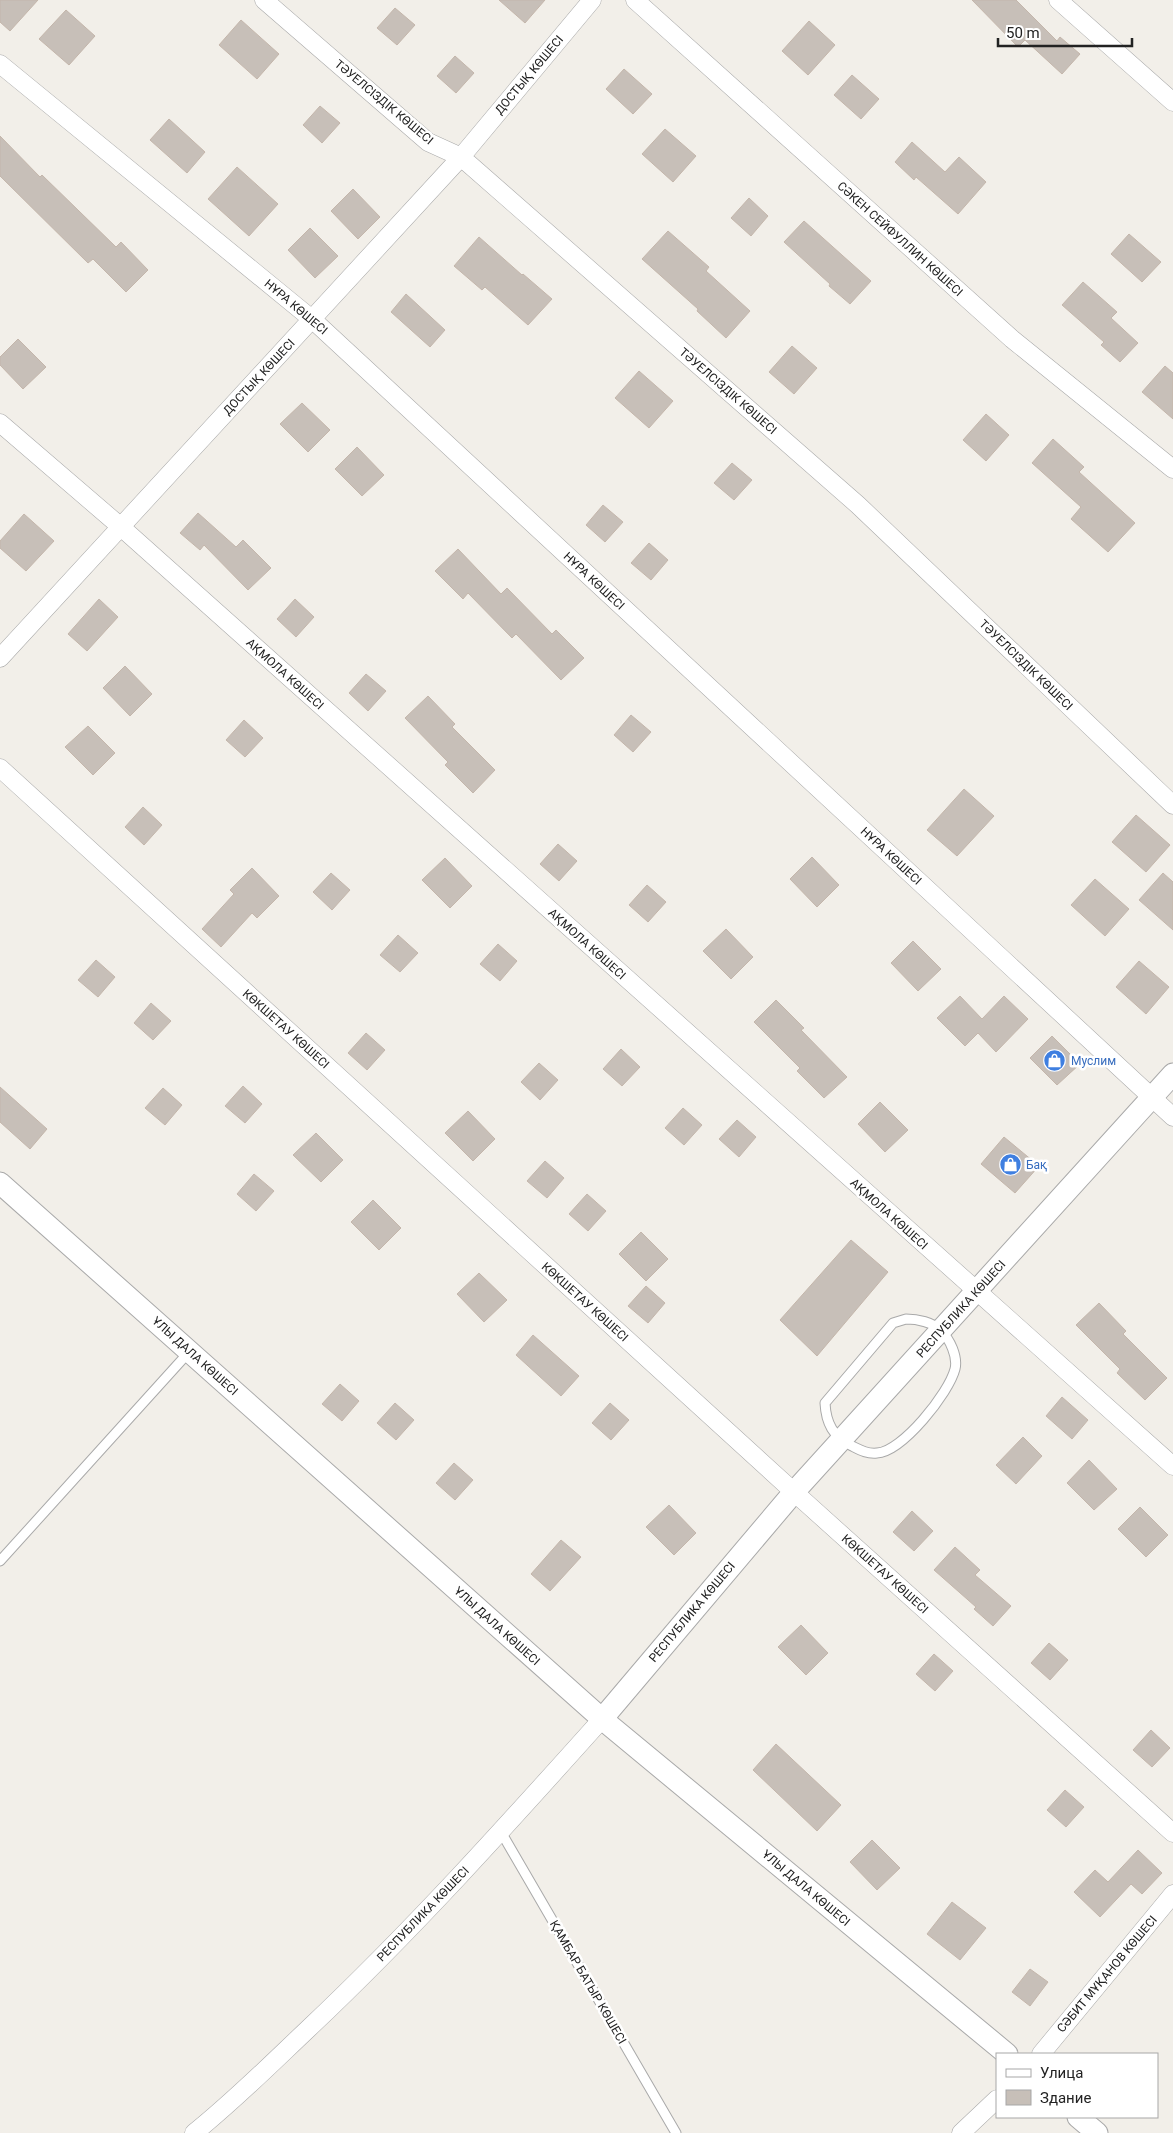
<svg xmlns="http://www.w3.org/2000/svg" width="1173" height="2133" font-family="Roboto,sans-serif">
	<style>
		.building { fill: #c7bfb8; stroke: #c4b6ab }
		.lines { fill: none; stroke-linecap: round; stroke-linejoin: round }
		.service-casing { stroke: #a9a9a9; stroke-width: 11 }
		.minor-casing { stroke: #a9a9a9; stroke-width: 19 }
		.tertiary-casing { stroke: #a9a9a9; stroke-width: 23 }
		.service { stroke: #fff; stroke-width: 9 }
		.minor { stroke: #fff; stroke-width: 18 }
		.tertiary { stroke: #fff; stroke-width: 21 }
		.labels { text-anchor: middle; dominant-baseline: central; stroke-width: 5; stroke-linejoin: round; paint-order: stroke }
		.street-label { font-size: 12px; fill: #222; stroke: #fff }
		.shop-label { font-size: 12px; fill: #366cbe; stroke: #fff; text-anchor: start }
	</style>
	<rect width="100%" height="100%" fill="#f2efe9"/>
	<!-- building -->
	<path class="building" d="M0,0H38L10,31L0,22Z
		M499,0H545L525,23Z
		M972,0H1016L1057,41L1060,37L1080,54L1062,74L1025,40L1018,47Z
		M395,8L415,25L397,45L377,28Z
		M66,10L95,36L69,65L39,39Z
		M241,20L279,54L257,79L219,45Z
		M809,21L835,45L808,75L782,51Z
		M455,56L474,73L456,93L437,76Z
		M624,69L652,94L633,114L606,89Z
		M852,75L879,99L861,119L834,95Z
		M320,106L340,123L322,143L303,125Z
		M169,119L205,152L187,173L150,140Z
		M665,129L696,156L673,182L642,154Z
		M0,136L40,177L42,175L116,247L121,242L148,270L126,292L93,259L88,263L0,176Z
		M912,142L945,172L959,157L986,182L958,214L916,177L914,180L895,162Z
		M237,167L278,204L249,236L208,199Z
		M353,189L380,217L358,239L331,211Z
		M749,198L768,216L751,236L731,218Z
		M804,221L871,281L850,304L829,286L830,284L784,242Z
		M310,228L338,256L315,278L288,250Z
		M668,231L709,267L706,271L750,311L726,338L697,311L698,309L642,259Z
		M1129,234L1161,262L1142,282L1111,254Z
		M479,237L522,275L523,274L552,299L528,325L485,287L482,290L454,266Z
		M1083,282L1117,312L1111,318L1138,343L1120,362L1101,345L1104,342L1062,305Z
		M406,294L445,330L430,347L391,312Z
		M18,339L46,367L23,389L0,365V357Z
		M792,346L817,368L794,394L769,372Z
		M1165,366L1173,373V419L1142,392Z
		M639,371L673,401L649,428L615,398Z
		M302,403L330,430L308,452L280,424Z
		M986,414L1009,435L986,461L963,440Z
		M1053,439L1084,467L1079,472L1135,523L1108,552L1071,519L1081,507L1032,463Z
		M357,447L384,475L362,496L335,469Z
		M732,463L752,480L734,500L714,483Z
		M603,505L623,522L605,542L586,525Z
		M198,513L236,547L243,540L271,568L248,590L204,545L200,550L180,533Z
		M24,514L54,541L26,571L0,548V541Z
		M649,543L668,560L651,580L631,563Z
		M458,549L501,594L507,588L552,634L556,630L584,658L561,680L516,634L512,638L468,593L463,599L435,571Z
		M99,599L118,617L87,651L68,634Z
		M295,599L314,617L296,637L277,619Z
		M125,666L152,694L130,716L103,688Z
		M366,674L386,691L368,711L349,693Z
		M428,696L455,724L452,727L495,770L473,793L445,765L448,762L405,718Z
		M631,715L651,732L633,752L614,735Z
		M244,720L263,738L245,757L226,740Z
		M88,726L115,753L93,775L65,747Z
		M964,789L994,816L957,856L927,830Z
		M143,807L162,825L144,845L125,827Z
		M1136,815L1170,845L1146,872L1112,842Z
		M558,844L577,861L559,881L540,864Z
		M812,857L839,885L817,907L790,879Z
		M445,858L472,886L450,908L422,880Z
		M252,868L279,896L257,918L252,913L221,947L202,929L234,894L230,890Z
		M331,873L350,890L332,910L313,892Z
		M1163,873L1173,882V930L1139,900Z
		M1095,879L1129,909L1105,936L1071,905Z
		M647,885L666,902L648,922L629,905Z
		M726,929L753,957L731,979L703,951Z
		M398,935L418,953L400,972L380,955Z
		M913,941L941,969L918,991L891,963Z
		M498,944L517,961L500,981L480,964Z
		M96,960L115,977L98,997L78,980Z
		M1139,961L1169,987L1146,1014L1116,987Z
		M960,996L982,1019L1004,996L1028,1019L996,1052L978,1033L965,1046L937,1018Z
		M776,1000L804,1028L801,1030L847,1077L824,1098L797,1071L800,1068L754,1022Z
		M151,1003L171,1021L153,1040L134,1023Z
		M366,1033L385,1050L367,1070L348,1053Z
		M1052,1036L1080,1064L1057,1085L1030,1058Z
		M621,1049L640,1067L622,1086L603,1069Z
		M539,1063L558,1080L540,1100L521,1082Z
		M243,1086L262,1104L245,1123L225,1106Z
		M0,1087L47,1129L30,1149L0,1122Z
		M163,1088L182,1105L165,1125L145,1108Z
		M880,1102L908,1130L885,1152L858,1124Z
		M683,1108L702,1125L684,1145L665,1128Z
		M468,1111L495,1139L473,1161L445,1133Z
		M737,1120L756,1137L739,1157L719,1139Z
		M316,1133L343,1160L321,1182L293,1155Z
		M1004,1137L1039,1166L1015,1193L981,1164Z
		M545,1161L564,1178L547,1198L527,1181Z
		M254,1174L274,1191L256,1211L237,1194Z
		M587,1194L606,1211L588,1231L569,1214Z
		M373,1200L401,1228L379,1250L351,1222Z
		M641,1232L668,1259L646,1281L619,1254Z
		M851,1240L888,1272L817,1356L780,1320Z
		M479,1273L507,1300L484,1322L457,1294Z
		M646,1286L665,1303L648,1323L628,1306Z
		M1099,1303L1126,1331L1123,1334L1167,1378L1145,1400L1117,1373L1120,1369L1076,1325Z
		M533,1335L579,1376L561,1396L516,1355Z
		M340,1384L359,1401L342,1421L322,1404Z
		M1062,1397L1088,1420L1072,1439L1046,1416Z
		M395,1403L414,1420L396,1440L377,1423Z
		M610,1403L629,1420L611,1440L592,1423Z
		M1023,1437L1042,1456L1016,1484L996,1465Z
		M1089,1460L1117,1489L1094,1510L1067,1483Z
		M454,1463L473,1480L455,1500L436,1483Z
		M669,1505L696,1533L674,1555L646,1527Z
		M1140,1507L1168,1535L1146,1557L1118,1529Z
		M912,1511L933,1531L914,1551L893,1532Z
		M561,1540L581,1557L550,1591L531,1574Z
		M955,1547L980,1570L975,1575L1011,1606L993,1626L974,1609L976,1607L934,1570Z
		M801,1625L828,1653L806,1675L778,1647Z
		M1049,1643L1068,1660L1050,1680L1031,1663Z
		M934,1654L953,1671L935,1691L916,1674Z
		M1151,1730L1170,1748L1152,1767L1133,1750Z
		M776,1744L841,1805L817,1831L753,1770Z
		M1065,1790L1084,1807L1066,1827L1047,1810Z
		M872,1840L900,1868L877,1890L850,1862Z
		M1138,1850L1162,1873L1142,1894L1131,1884L1100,1917L1074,1892L1095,1870L1108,1882Z
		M952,1902L986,1928L960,1960L927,1934Z
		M1030,1969L1048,1982L1030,2006L1012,1992Z"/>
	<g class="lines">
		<defs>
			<path id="service" d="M906,1319C917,1319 933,1322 941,1331C950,1339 958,1357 955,1369C949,1393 902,1452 877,1453C867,1454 860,1450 852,1446C833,1437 826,1423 825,1403L893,1323Z
				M0,1561L189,1352
				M501,1832L676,2133"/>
			<path id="minor" d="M264,0L428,142L461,157L858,505L1173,805
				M635,0L1012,339L1173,469
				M1058,0L1173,102
				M0,64L313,320L1173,1117
				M0,423L121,527L1173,1466
				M0,658L461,157L592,0
				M0,768L794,1492L1173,1833
				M1041,2054L1173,1894
				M194,2133C234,2101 271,2064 308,2029C412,1931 507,1825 602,1719
				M961,2133L997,2099"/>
			<path id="tertiary" d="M0,1183L602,1719L1007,2054
				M602,1719L794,1492L1173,1074
				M1078,2117L1097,2133"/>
		</defs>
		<!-- service casing -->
		<use href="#service" class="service-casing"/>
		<!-- minor casing -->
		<use href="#minor" class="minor-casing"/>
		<!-- tertiary casing -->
		<use href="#tertiary" class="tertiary-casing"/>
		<!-- service -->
		<use href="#service" class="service"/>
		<!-- minor -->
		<use href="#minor" class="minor"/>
		<!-- tertiary -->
		<use href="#tertiary" class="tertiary"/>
	</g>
	<!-- icons -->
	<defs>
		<symbol id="shop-disc" viewBox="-11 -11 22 22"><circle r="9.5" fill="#3f7fe0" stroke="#fff"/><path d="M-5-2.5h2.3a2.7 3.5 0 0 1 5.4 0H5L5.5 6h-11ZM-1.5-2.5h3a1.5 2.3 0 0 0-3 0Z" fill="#fff"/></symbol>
	</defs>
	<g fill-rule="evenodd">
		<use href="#shop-disc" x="1042" y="1048" width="25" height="25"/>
		<use href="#shop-disc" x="998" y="1152" width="25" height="25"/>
	</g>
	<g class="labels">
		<!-- street labels -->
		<g class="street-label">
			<text transform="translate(529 75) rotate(-50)">ДОСТЫҚ КӨШЕСІ</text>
			<text transform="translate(384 102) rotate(40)">ТӘУЕЛСІЗДІК КӨШЕСІ</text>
			<text transform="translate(900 239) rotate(42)">СӘКЕН СЕЙФУЛЛИН КӨШЕСІ</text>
			<text transform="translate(296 307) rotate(40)">НҰРА КӨШЕСІ</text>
			<text transform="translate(259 377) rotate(-47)">ДОСТЫҚ КӨШЕСІ</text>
			<text transform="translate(728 391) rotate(41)">ТӘУЕЛСІЗДІК КӨШЕСІ</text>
			<text transform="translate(594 581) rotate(43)">НҰРА КӨШЕСІ</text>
			<text transform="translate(1026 665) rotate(44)">ТӘУЕЛСІЗДІК КӨШЕСІ</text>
			<text transform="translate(285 674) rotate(42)">АҚМОЛА КӨШЕСІ</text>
			<text transform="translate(891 856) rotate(43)">НҰРА КӨШЕСІ</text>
			<text transform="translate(587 944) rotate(42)">АҚМОЛА КӨШЕСІ</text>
			<text transform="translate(286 1029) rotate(42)">КӨКШЕТАУ КӨШЕСІ</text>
			<text transform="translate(889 1214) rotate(42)">АҚМОЛА КӨШЕСІ</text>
			<text transform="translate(585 1302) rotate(42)">КӨКШЕТАУ КӨШЕСІ</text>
			<text transform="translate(961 1309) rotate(-48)">РЕСПУБЛИКА КӨШЕСІ</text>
			<text transform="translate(195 1356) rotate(42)">ҰЛЫ ДАЛА КӨШЕСІ</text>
			<text transform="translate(885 1574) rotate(42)">КӨКШЕТАУ КӨШЕСІ</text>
			<text transform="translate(692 1612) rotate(-50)">РЕСПУБЛИКА КӨШЕСІ</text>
			<text transform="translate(497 1626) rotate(42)">ҰЛЫ ДАЛА КӨШЕСІ</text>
			<text transform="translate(806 1888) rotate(40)">ҰЛЫ ДАЛА КӨШЕСІ</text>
			<text transform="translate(423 1914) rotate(-46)">РЕСПУБЛИКА КӨШЕСІ</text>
			<text transform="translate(1107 1974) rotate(-50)">СӘБИТ МҰҚАНОВ КӨШЕСІ</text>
			<text transform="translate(588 1982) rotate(60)">ҚАМБАР БАТЫР КӨШЕСІ</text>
		</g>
		<!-- shop labels -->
		<g class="shop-label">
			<text x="1071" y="1061">Муслим</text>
			<text x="1026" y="1165">Бақ</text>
		</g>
	</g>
	<!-- legend -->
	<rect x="996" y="2053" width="162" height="65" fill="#ffffff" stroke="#a7a7a7"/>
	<rect x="1006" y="2069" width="25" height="8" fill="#ffffff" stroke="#a7a7a7"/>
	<text x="1040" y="2078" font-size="15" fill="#222222">Улица</text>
	<rect x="1006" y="2090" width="25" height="15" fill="#c7bfb8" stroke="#a7a7a7"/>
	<text x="1040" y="2103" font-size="15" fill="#222222">Здание</text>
	<!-- scale -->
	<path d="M998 38v8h134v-8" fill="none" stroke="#222222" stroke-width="2.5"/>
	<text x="1006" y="38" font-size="15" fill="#222222" stroke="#ffffff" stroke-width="4" paint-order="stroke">50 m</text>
</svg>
